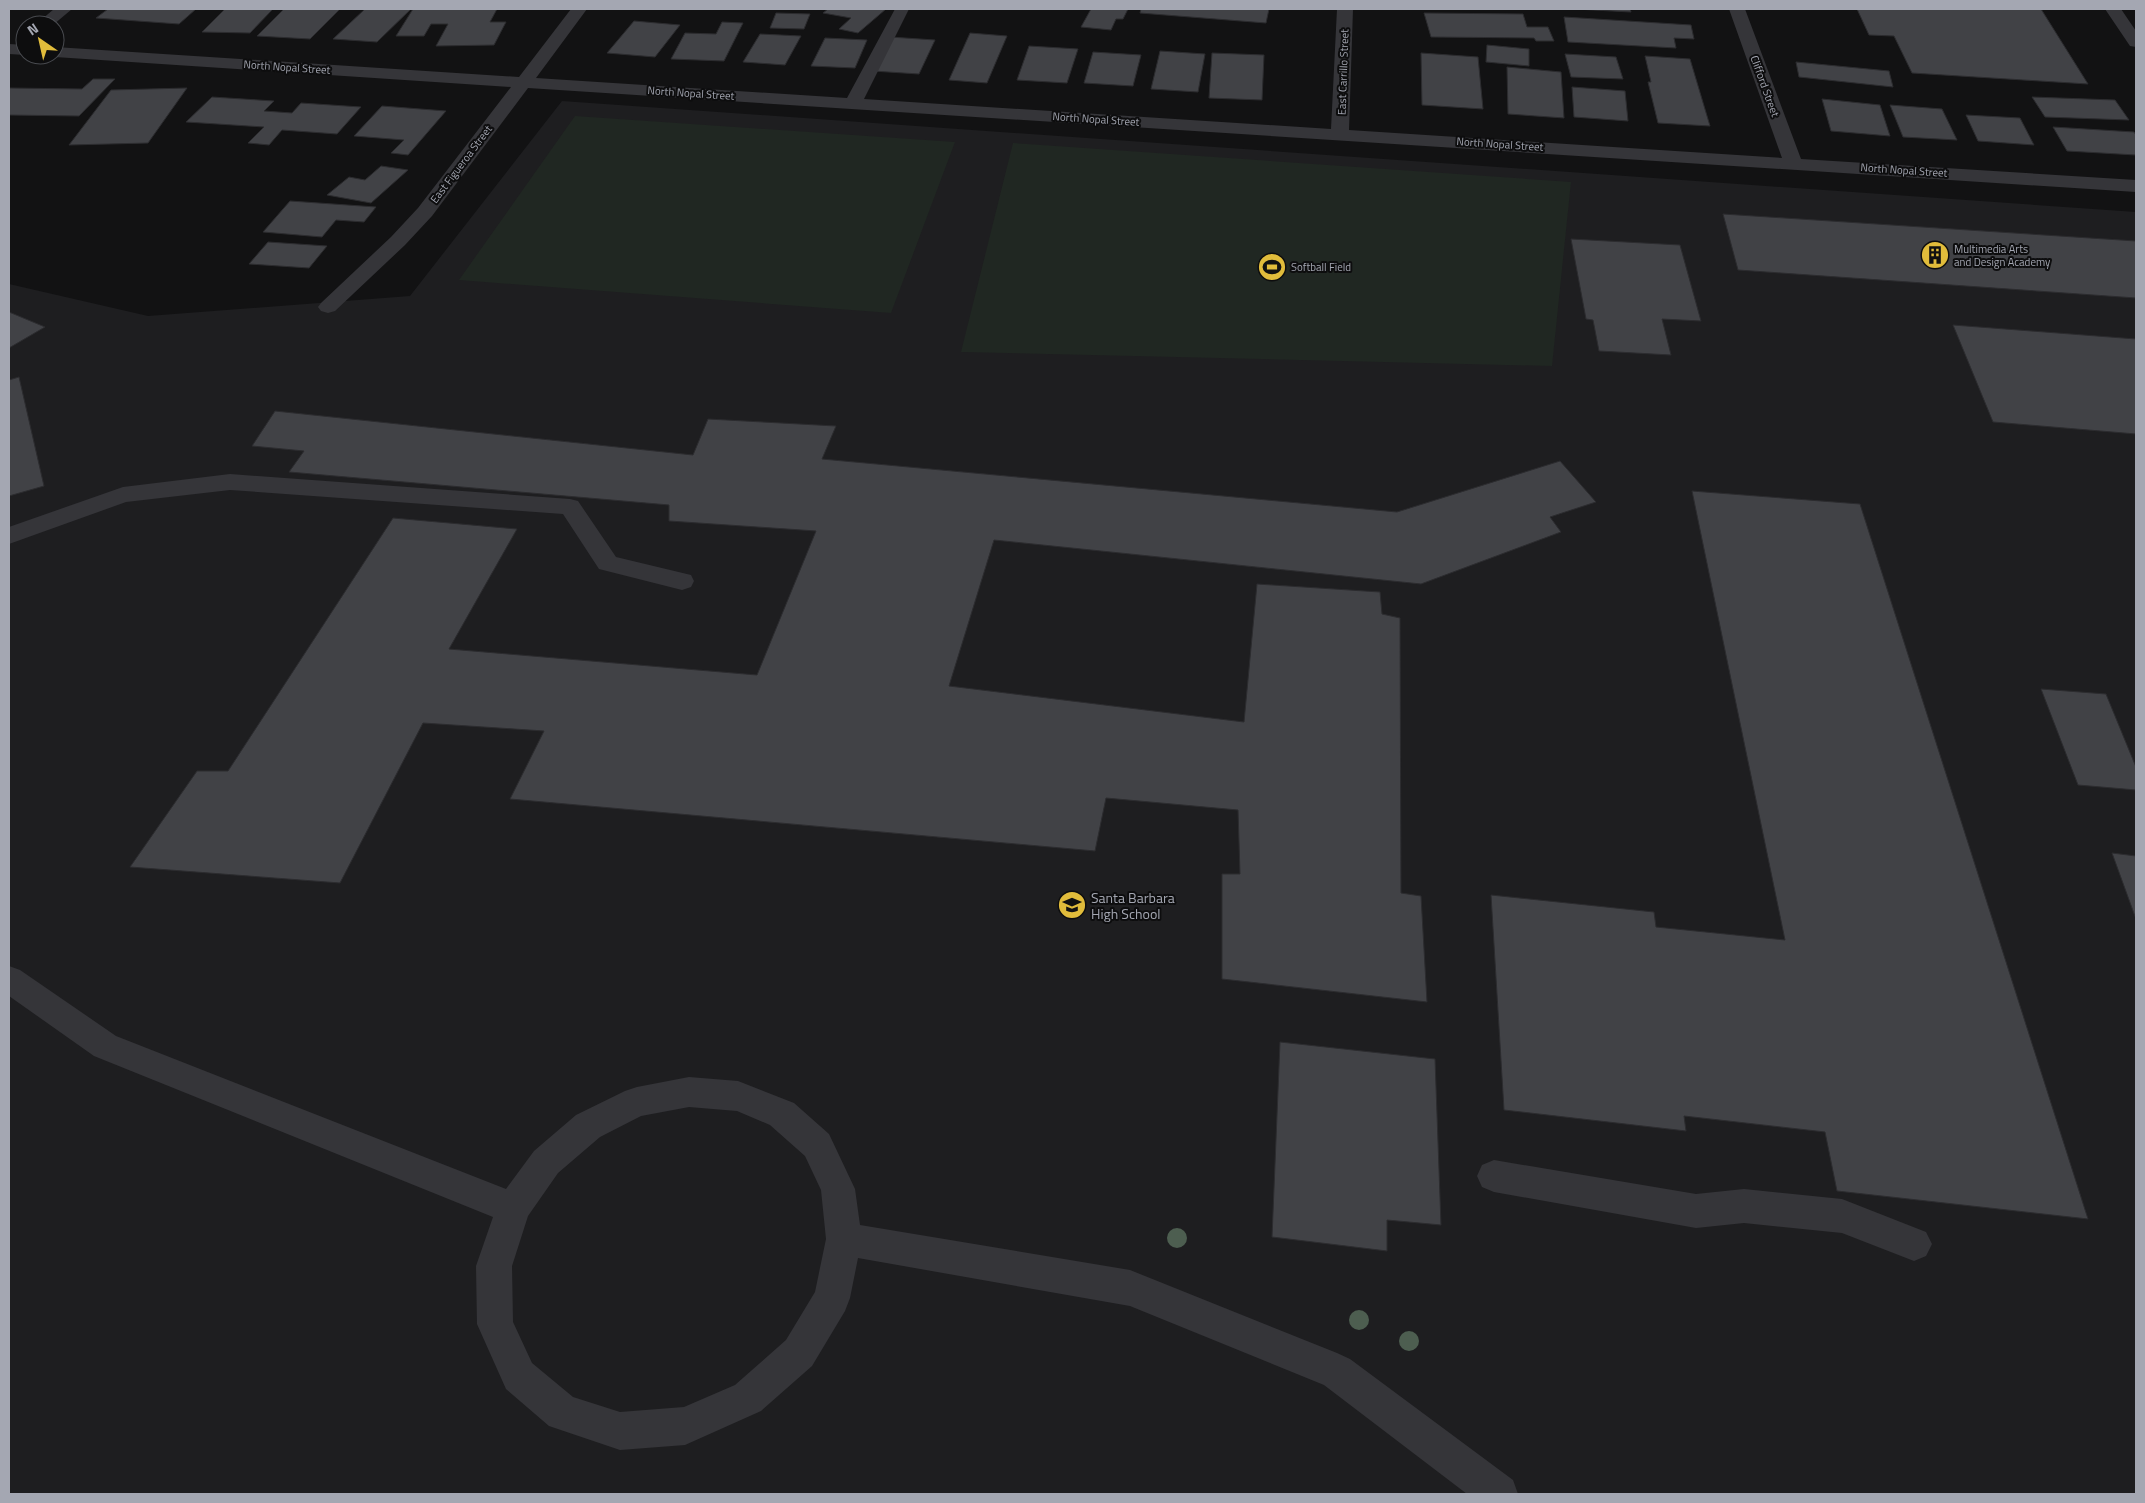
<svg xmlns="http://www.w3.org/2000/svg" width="2145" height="1503" font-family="'Titillium Web',sans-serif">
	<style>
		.built { fill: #1e1e20 }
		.green { fill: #202722 }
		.building { fill: #414246; stroke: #2c2c2f }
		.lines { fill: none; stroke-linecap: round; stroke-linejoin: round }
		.minor { fill: #353539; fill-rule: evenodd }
		.tree { fill: #4d5e50 }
		.labels { text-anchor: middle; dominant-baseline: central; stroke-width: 4; stroke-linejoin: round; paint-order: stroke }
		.far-street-label { font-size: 11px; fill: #a4a7b2; stroke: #0d0d0e }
		.far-poi-label { font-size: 11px; fill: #a4a7b2; stroke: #0d0d0e; text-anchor: start }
		.poi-label { font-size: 14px; fill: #a4a7b2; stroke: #0d0d0e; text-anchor: start }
	</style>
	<rect width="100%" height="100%" fill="#121213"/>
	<!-- built -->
	<path class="built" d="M562,101L2136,212V1494H9V284L148,316L410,296Z"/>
	<!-- green -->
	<path class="green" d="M575,116L955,142L891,313L459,280Z
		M1013,143L1571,182L1552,366L961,352Z"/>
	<!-- building -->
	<path class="building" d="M108,9H196L179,24L96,18Z
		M225,9H273L250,33L202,32Z
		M284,9H340L310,39L257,36Z
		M365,9H411L377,42L333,39Z
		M413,9H497L490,22H506L494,45L436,46L448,24H431L424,36H396Z
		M828,9H886L858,33L839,29L851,18L823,13Z
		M1091,9H1128L1123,19H1116L1111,30L1081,27Z
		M1141,9H1269L1266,23L1140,13Z
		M1575,9H1630L1631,12Z
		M1857,9H2041L2088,84L1912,73L1894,36L1869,35Z
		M776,13L810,14L804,29L770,28Z
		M1424,13L1523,14L1527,27H1548L1554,41H1536L1534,38L1431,37Z
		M1564,17L1691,25L1694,39L1674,38L1676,48L1568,42Z
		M634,21L680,25L655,57L607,53Z
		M722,22L743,23L724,61L671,59L685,33L716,34Z
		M970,33L1007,36L987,83L949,80Z
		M760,34L801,36L785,65L743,62Z
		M890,37L935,40L919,74L873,71Z
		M825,38L867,40L855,68L811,66Z
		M1487,45L1529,49V66L1486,62Z
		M1029,46L1078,49L1067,83L1017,80Z
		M1160,51L1205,54L1198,92L1151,89Z
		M1093,52L1141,55L1133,86L1084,83Z
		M1212,53L1264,55L1262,100L1209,98Z
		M1421,53L1478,57L1483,109L1422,105Z
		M1565,54L1616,57L1623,79L1571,77Z
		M1645,56L1690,59L1710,126L1658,123L1648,82H1651Z
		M1796,62L1889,71L1893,87L1799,77Z
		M1507,67L1561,72L1564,118L1508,114Z
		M93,79H115L79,116L9,115V88L82,89Z
		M1572,87L1625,91L1628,121L1574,117Z
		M187,88L148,143L69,145L111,90Z
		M212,97L274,101L264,111L292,113L301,103L361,107L337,134L282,130L269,145L248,143L264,127L186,122Z
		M2032,97L2115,100L2129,120L2045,117Z
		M1822,99L1880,105L1890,136L1831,131Z
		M1890,105L1942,109L1957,140L1903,137Z
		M382,106L446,111L408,155L391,153L404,140L354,136Z
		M1966,115L2020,118L2034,145L1978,141Z
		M2053,127L2134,132L2136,135V155L2067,151Z
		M381,166L408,170L371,203L327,195L349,177L365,180Z
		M290,201L376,207L364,222L336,220L322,237L263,232Z
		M1723,214L2136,241V298L1738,270Z
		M1571,239L1680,245L1701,321L1662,319L1671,355L1599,351L1593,320L1586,319Z
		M268,242L327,246L309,268L249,264Z
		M9,312L45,327L9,348Z
		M1953,325L2136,339V434L1993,422Z
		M19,377L44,486L9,496V380Z
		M275,411L693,455L708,419L836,426L822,459L1397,512L1560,461L1596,502L1550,517L1561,532L1421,584L994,540L949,686L1244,722L1257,584L1380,592L1382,614L1400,618L1401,893L1421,896L1427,1002L1222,979V874H1240L1238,810L1106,798L1095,851L510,799L544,731L423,723L340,883L130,867L197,771H228L393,518L517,529L449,649L757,675L816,531L669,521V505L289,472L304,451L252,446Z
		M1692,491L1860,504L2088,1219L1837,1191L1825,1132L1684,1116L1686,1131L1504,1110L1491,895L1654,912L1656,927L1785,940Z
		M2041,689L2106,694L2136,767V790L2078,785Z
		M2112,853L2136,856V919Z
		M1280,1042L1435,1059L1441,1225L1387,1220V1251L1272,1237Z"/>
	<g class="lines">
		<!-- minor -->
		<path class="minor" d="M54,9H72L53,25H35Z
			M571,9H587L536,78L847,98L895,9H909L864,99L1331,129L1337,9H1353L1349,130L1782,158L1729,9H1745L1801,159L2136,180V192L528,88L432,216L405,245L335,311L328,313L321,311L318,307L321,303L391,237L418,208L511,87L55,57L49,55H55V47L519,77Z
			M2105,9H2121L2136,31V47L2130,46Z
			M9,44L25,45V55L9,54Z
			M230,474L570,499L578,501L616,557L691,575L694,581L691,587L682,590L599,569L563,514L230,490L126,502L9,544V527L123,487Z
			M9,966L20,970L116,1036L506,1189L534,1151L576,1115L625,1091L637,1087L689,1077L738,1081L794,1103L829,1134L855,1189L860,1225L1130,1270L1337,1353L1350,1359L1513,1480L1518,1494H1467L1324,1385L1130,1306L858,1258L850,1298L845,1311L812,1366L761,1411L685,1445L620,1450L549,1426L506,1389L477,1324L476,1266L493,1217L94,1056L9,996ZM689,1107L737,1111L770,1125L805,1156L821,1190L826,1239L815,1292L786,1340L735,1385L684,1407L620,1412L573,1397L532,1363L513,1322L512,1266L528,1216L558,1173L600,1137L641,1116Z
			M1494,1160L1696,1194L1744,1189L1842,1199L1926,1232L1932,1244L1926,1256L1914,1261L1842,1233L1744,1223L1696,1228L1494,1192L1482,1187L1477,1176L1482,1165Z"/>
	</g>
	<!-- trees -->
	<g class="tree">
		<circle cx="1177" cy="1238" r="10"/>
		<circle cx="1359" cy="1320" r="10"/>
		<circle cx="1409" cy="1341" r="10"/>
	</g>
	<!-- icons -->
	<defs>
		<symbol id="building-disc" viewBox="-11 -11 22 22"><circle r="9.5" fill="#e1bc3b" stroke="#0d0d0e"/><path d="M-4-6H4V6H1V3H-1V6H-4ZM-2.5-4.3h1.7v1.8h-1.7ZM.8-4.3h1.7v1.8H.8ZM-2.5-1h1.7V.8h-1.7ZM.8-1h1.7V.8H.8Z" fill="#111"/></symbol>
		<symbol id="stadium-disc" viewBox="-11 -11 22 22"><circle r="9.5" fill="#e1bc3b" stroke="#0d0d0e"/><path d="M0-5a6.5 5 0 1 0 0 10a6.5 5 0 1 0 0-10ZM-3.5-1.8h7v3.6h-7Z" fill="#111"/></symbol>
		<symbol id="school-disc" viewBox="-11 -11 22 22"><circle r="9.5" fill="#e1bc3b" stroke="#0d0d0e"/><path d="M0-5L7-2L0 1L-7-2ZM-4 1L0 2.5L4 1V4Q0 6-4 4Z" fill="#111"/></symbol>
	</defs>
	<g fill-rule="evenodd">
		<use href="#building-disc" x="1919" y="239" width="32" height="32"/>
		<use href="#stadium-disc" x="1256" y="251" width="32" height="32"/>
		<use href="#school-disc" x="1056" y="889" width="32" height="32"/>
	</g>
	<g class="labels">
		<!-- far-street labels -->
		<g class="far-street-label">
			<text transform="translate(287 67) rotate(4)">North Nopal Street</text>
			<text transform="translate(1343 72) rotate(-88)">East Carrillo Street</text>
			<text transform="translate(1765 86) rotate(70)">Clifford Street</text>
			<text transform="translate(691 93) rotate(4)">North Nopal Street</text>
			<text transform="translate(1096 119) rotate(4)">North Nopal Street</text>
			<text transform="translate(1500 144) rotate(4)">North Nopal Street</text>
			<text transform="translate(461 164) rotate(-53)">East Figueroa Street</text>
			<text transform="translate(1904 170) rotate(4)">North Nopal Street</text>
		</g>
		<!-- far-poi labels -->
		<g class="far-poi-label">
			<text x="1954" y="249">Multimedia Arts<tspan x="1954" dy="13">and Design Academy</tspan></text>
			<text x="1291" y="267">Softball Field</text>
		</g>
		<!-- poi labels -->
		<g class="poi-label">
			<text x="1091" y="897">Santa Barbara<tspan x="1091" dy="16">High School</tspan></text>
		</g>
	</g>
	<!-- border -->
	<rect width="2145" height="1503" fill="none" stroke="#a4a7b2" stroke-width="20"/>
	<!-- north arrow -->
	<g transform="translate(40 40) rotate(326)"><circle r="24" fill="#0d0d0e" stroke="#494b50"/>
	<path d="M0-4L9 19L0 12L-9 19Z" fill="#e1bc3b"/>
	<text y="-8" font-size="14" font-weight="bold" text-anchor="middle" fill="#a4a7b2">N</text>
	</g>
</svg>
